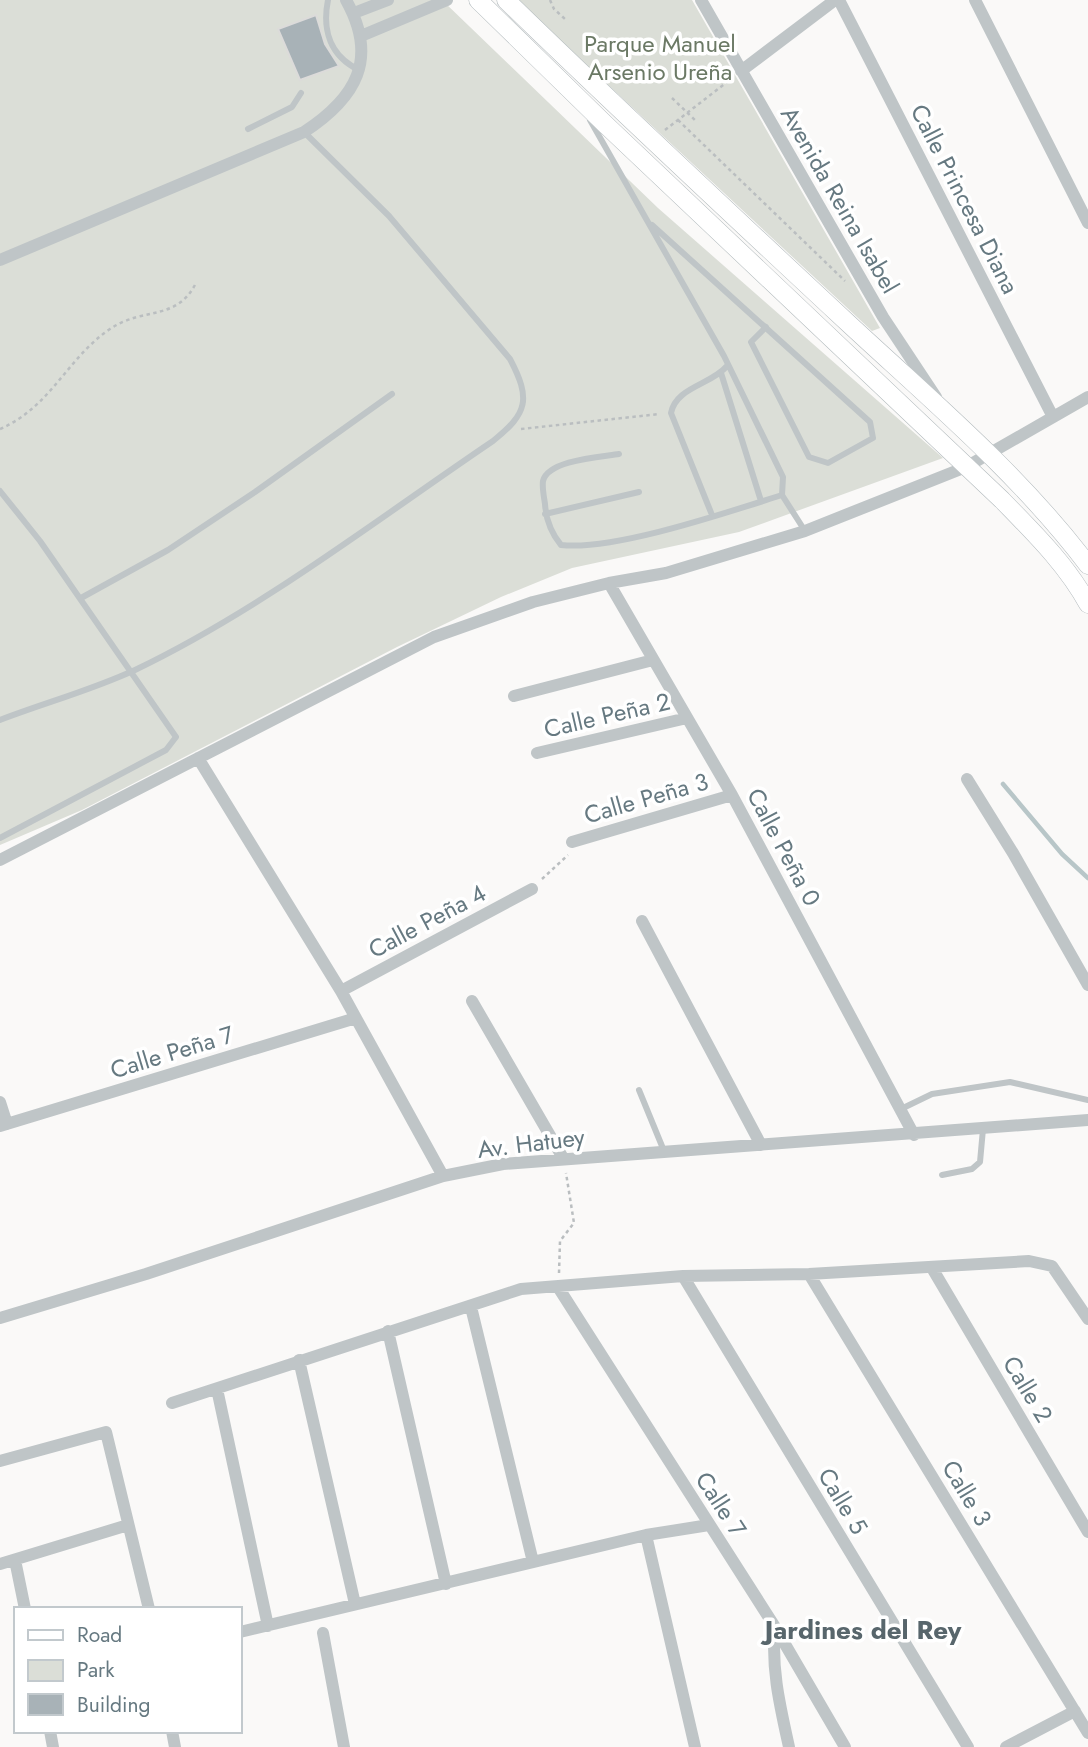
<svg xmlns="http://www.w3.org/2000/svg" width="1088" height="1747" font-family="Jost,sans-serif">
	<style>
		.green { fill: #dbded7 }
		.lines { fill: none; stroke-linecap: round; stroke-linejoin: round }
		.stream { stroke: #b8c6c8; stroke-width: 4.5 }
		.building { fill: #a8b2b7; stroke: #dcdbda; stroke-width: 2 }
		.secondary-casing { stroke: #b1b9bc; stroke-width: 19 }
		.path { stroke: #babec0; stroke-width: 2.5; stroke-dasharray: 3.5 3.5; stroke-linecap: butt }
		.service { stroke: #bfc5c7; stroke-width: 6 }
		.minor { stroke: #bfc5c7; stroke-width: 12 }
		.secondary { stroke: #fff; stroke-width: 18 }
		.labels { text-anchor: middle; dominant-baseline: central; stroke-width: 7; stroke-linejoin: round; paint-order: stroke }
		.park-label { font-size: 24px; fill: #6b7965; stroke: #fff }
		.street-label { font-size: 24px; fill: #667981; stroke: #fff }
		.neighbourhood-label { font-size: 26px; font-weight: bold; fill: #58666c; stroke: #fff }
	</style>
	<rect width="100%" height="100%" fill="#faf9f8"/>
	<!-- green -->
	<path class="green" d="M0,0H442L658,208L943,458L739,532L572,568L501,597L397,647L82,810L0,845Z
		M517,0H692L880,328L872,331Z"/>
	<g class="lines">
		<!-- stream -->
		<path class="stream" d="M1003,784L1062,854L1088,878"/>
	</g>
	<!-- building -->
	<path class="building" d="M316,15L325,44L339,66L300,80L278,29Z"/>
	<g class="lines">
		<defs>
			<path id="secondary" d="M478,0L606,125L1002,500C1034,533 1066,564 1088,604
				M506,0C619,110 734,217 849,324C932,401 1020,475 1088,565"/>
		</defs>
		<!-- secondary casing -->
		<use href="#secondary" class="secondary-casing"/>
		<!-- path -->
		<path class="path" d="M550,0L554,9L565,19
			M672,98L696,121
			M678,120L845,281
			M665,130L731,79
			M0,429C51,407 67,358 110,329C144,306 176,322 196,283
			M521,429L660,414
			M542,879L568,855
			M559,1273L560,1241L574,1223L566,1173"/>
		<!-- service -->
		<path class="service" d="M328,0C322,30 330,56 359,70
			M590,120L724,356L783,477L782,495C728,512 614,551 561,545C551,533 546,519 545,504C544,497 542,488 543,481C548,460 601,457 619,454
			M248,129L292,107L301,93
			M652,225L870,422L873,438L828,463L809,457L751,342L766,327
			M721,373L761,501
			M0,491L40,541L176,737L166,750L0,838
			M782,495L805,531
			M545,514L639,492
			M712,515L671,413C676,387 711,385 727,366
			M81,598L168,550L255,492L392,394
			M0,720C44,703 92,690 135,670C262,609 376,520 493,441C528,413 531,399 510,359L389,216L304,132
			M639,1090L664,1151
			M901,1109L932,1094L1010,1082L1088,1100
			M942,1175L972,1169L980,1162L983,1129"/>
		<!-- minor -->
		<path class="minor" d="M701,0L883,317L936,397
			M839,0L1053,417
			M975,0L1088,223
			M354,13L388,0
			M361,36L447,0
			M741,71L835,0
			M0,260L304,132C356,98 379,59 346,0
			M609,583L732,795L914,1135
			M514,696L653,660
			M537,753L687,718
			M198,758L341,991L443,1176
			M967,779L1013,853L1088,985
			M572,842L732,795
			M0,860L434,637L533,602L609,583L666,573L805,531L966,467L1088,397
			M642,921L761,1145
			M341,991L532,889
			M472,1001L563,1158
			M0,1102L7,1124
			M0,1126L356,1018
			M932,1268L1088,1532
			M809,1274L1088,1733
			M683,1276L968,1747
			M558,1287L775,1627L845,1747
			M471,1307L533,1562
			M0,1318L146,1274L443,1176L503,1164L1088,1120
			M388,1331L446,1584
			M299,1360L355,1604
			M217,1389L268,1626
			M172,1403L521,1289L683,1276L809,1274L1029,1261L1052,1266L1088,1319
			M0,1461L106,1432L149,1609
			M646,1535L695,1747
			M15,1560L25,1609
			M0,1564L128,1525
			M775,1627C771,1669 780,1706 789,1747
			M240,1632L646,1535L709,1525
			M323,1633L344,1747
			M50,1731L53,1747
			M172,1731L175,1747
			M1006,1747L1075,1711"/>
		<!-- secondary -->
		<use href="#secondary" class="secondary"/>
	</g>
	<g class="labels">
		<!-- park labels -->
		<g class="park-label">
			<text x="660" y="43">Parque Manuel<tspan x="660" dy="28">Arsenio Ureña</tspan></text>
		</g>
		<!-- street labels -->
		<g class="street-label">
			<text transform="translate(965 199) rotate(63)">Calle Princesa Diana</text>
			<text transform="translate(840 200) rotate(60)">Avenida Reina Isabel</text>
			<text transform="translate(607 715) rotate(-13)">Calle Peña 2</text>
			<text transform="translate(646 798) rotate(-16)">Calle Peña 3</text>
			<text transform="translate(784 847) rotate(62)">Calle Peña 0</text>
			<text transform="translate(427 921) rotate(-28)">Calle Peña 4</text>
			<text transform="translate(172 1052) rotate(-17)">Calle Peña 7</text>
			<text transform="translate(531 1143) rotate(-7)">Av. Hatuey</text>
			<text transform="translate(1028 1389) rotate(59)">Calle 2</text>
			<text transform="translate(967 1493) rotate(59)">Calle 3</text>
			<text transform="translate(843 1501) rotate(59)">Calle 5</text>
			<text transform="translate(721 1504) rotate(57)">Calle 7</text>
		</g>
		<!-- neighbourhood labels -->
		<g class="neighbourhood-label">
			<text x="863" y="1630">Jardines del Rey</text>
		</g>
	</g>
	<!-- legend -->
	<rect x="14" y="1607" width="228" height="126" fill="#ffffff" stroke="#c2c9cd" stroke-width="2"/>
	<rect x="28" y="1630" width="35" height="10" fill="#ffffff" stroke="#c2c9cd" stroke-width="2"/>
	<text x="77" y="1642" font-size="21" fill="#667981">Road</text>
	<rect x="28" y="1660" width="35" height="21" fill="#dbded7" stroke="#c2c9cd" stroke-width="2"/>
	<text x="77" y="1677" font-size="21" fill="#667981">Park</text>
	<rect x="28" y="1694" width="35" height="21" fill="#a8b2b7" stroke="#c2c9cd" stroke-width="2"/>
	<text x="77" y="1712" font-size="21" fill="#667981">Building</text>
</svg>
